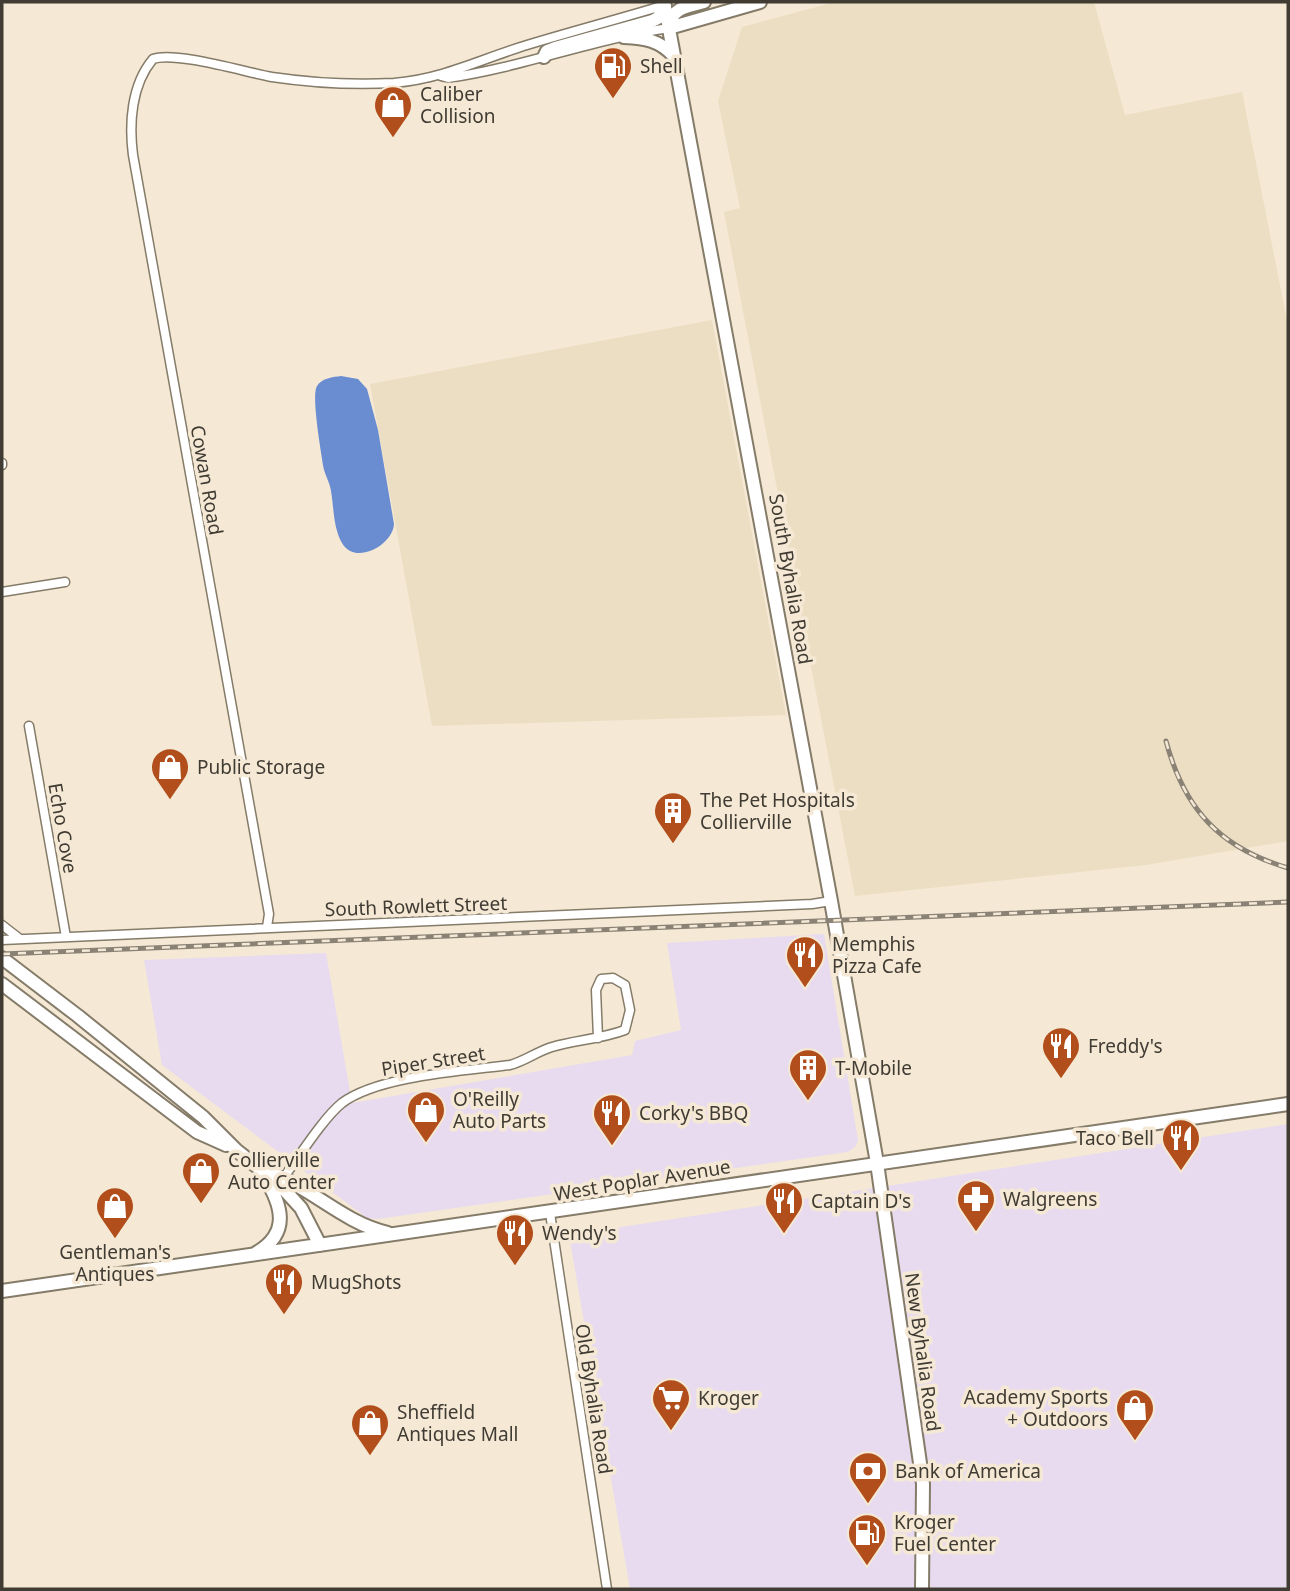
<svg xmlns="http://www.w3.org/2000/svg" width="1290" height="1591" font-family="'Noto Sans',sans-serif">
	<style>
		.commercial { fill: #e8dbef }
		.built { fill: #ecdec3 }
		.water { fill: #6a8dd2 }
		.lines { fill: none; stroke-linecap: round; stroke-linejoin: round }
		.street-casing { stroke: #857b69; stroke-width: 11 }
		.secondary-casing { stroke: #857b69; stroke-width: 16 }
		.primary-casing { stroke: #857b69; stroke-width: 16 }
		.street { stroke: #fff; stroke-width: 8 }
		.secondary { stroke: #fff; stroke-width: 12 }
		.primary { stroke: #fff; stroke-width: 12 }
		.rail-casing { stroke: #8a8275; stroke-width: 5 }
		.rail { stroke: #f5e9d5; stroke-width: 2.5; stroke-dasharray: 8; stroke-linecap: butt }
		.labels { text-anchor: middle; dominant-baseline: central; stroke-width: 7; stroke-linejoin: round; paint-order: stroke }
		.poi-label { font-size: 19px; fill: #403b33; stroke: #f5e9d5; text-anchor: start }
		.street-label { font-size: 19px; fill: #403b33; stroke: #f5e9d5 }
	</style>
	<rect width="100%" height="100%" fill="#f5e9d5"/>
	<!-- commercial -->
	<path class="commercial" d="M824,934L858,1140L856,1146L848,1152L378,1219L367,1218L162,1065L144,960L326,953L352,1103L632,1055L635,1041L681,1030L667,943Z
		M1288,1124V1589H630L569,1235Z"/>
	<!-- built -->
	<path class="built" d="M835,2H1094L1125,115L1242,92L1288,326V841L1146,865L855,896L724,212L740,208L718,101L742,27Z
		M712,320L786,715L432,726L370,384Z"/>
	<!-- water -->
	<path class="water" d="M341,376L358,379L367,389L378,430L394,524C393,545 355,566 342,543C333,527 334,508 331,491C330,482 324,474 323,465C321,451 311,395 317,386C322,378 333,377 341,376Z"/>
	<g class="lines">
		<defs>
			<path id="street" d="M441,76L448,78C523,67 594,39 669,28
				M2,463V465
				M2,592L65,582
				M29,726L66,937
				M2,925L20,939
				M267,927L269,914L133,155C129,124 131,85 153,59C175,51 245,72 272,77C312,83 354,85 394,83C443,79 481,59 527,45C573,31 619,19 665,5
				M2,940L812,904L831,901
				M281,1181C297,1160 323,1118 342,1103C378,1076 463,1071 510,1065C525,1061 538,1051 552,1047C576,1040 601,1039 625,1030L630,1010L625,985L613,978L601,979L596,990L598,1038
				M550,1213L607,1589"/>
			<path id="secondary" d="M664,2L831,901L877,1163L923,1484L922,1589
				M669,25C673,7 689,6 704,2
				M669,28L760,2
				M624,37C645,38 659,40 674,56
				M544,57L547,51L555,48L652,21L658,18L665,6"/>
			<path id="primary" d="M2,958L78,1016L203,1117L236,1150L279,1184L301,1208L320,1245
				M2,984L197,1132L226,1145
				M272,1173C313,1189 344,1223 388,1233
				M256,1253C291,1233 282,1205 264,1176
				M2,1291L1288,1104"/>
		</defs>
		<!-- street casing -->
		<use href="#street" class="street-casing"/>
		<!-- secondary casing -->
		<use href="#secondary" class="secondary-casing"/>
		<!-- primary casing -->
		<use href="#primary" class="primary-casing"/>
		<!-- street -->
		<use href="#street" class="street"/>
		<!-- secondary -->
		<use href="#secondary" class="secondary"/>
		<!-- primary -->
		<use href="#primary" class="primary"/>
		<defs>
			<path id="rail" d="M1166,741C1184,809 1220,848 1288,868
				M2,954L1288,902"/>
		</defs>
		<!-- rail casing -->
		<use href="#rail" class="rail-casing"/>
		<!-- rail -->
		<use href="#rail" class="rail"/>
	</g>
	<!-- icons -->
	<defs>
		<symbol id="fuel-pin" viewBox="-11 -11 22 30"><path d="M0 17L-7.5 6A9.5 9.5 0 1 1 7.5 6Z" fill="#b24e1b" stroke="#f5e9d5"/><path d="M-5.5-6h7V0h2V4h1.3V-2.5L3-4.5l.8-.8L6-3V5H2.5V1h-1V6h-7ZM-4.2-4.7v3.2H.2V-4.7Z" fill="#fff"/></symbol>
		<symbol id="shop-pin" viewBox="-11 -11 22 30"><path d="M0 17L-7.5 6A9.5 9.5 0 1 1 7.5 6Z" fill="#b24e1b" stroke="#f5e9d5"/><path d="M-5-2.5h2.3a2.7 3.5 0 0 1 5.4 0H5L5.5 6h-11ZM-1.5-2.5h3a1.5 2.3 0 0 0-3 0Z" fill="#fff"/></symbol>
		<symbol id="building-pin" viewBox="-11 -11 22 30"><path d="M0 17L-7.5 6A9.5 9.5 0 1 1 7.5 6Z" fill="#b24e1b" stroke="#f5e9d5"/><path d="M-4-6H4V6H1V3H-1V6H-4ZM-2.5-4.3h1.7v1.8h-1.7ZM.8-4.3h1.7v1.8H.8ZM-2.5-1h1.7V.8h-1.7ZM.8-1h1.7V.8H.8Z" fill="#fff"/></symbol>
		<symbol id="restaurant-pin" viewBox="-11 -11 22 30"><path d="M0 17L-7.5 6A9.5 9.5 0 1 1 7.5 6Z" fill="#b24e1b" stroke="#f5e9d5"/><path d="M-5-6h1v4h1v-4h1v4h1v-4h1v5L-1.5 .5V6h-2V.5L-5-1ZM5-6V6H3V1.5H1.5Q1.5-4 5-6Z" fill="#fff"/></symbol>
		<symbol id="pharmacy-pin" viewBox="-11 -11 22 30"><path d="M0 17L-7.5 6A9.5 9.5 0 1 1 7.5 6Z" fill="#b24e1b" stroke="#f5e9d5"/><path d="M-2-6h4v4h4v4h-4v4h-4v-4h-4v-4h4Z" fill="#fff"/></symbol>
		<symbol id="supermarket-pin" viewBox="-11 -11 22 30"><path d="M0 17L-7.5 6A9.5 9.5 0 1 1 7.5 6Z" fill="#b24e1b" stroke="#f5e9d5"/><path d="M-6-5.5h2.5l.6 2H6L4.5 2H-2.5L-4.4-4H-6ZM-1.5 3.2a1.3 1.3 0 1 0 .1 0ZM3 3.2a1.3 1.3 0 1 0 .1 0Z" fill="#fff"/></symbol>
		<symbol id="bank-pin" viewBox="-11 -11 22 30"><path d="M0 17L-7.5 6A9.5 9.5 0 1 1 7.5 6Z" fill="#b24e1b" stroke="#f5e9d5"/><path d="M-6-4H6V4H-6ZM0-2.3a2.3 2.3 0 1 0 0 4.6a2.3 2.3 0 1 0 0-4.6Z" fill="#fff"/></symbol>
	</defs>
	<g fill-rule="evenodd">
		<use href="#fuel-pin" x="591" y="44" width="44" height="60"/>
		<use href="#shop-pin" x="371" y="83" width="44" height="60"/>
		<use href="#shop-pin" x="148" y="745" width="44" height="60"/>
		<use href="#building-pin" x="651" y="789" width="44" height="60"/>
		<use href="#restaurant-pin" x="783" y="933" width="44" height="60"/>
		<use href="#restaurant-pin" x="1039" y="1024" width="44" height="60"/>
		<use href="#building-pin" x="786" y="1046" width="44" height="60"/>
		<use href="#shop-pin" x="404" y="1088" width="44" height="60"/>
		<use href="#restaurant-pin" x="590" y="1091" width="44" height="60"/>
		<use href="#restaurant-pin" x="1159" y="1116" width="44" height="60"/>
		<use href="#shop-pin" x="179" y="1149" width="44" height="60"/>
		<use href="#pharmacy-pin" x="954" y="1177" width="44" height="60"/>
		<use href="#restaurant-pin" x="762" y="1179" width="44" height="60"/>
		<use href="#shop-pin" x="93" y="1184" width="44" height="60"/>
		<use href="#restaurant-pin" x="493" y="1211" width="44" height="60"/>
		<use href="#restaurant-pin" x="262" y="1260" width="44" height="60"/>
		<use href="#supermarket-pin" x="649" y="1376" width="44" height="60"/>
		<use href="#shop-pin" x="1113" y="1386" width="44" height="60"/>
		<use href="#shop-pin" x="348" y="1401" width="44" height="60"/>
		<use href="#bank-pin" x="846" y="1449" width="44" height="60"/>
		<use href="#fuel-pin" x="845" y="1511" width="44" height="60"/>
	</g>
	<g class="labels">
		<!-- poi labels -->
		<g class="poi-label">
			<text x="640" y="66">Shell</text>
			<text x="420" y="94">Caliber<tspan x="420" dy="22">Collision</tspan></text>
			<text x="197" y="767">Public Storage</text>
			<text x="700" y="800">The Pet Hospitals<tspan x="700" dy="22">Collierville</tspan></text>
			<text x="832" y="944">Memphis<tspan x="832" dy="22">Pizza Cafe</tspan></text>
			<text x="1088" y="1046">Freddy's</text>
			<text x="835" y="1068">T-Mobile</text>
			<text x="453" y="1099">O'Reilly<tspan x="453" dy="22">Auto Parts</tspan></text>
			<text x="639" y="1113">Corky's BBQ</text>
			<text x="1154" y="1138" text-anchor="end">Taco Bell</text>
			<text x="228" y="1160">Collierville<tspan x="228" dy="22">Auto Center</tspan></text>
			<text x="1003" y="1199">Walgreens</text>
			<text x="811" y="1201">Captain D's</text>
			<text x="542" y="1233">Wendy's</text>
			<text x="115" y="1252" text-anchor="middle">Gentleman's<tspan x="115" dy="22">Antiques</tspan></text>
			<text x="311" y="1282">MugShots</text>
			<text x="1108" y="1397" text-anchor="end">Academy Sports<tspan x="1108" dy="22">+ Outdoors</tspan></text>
			<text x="698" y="1398">Kroger</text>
			<text x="397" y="1412">Sheffield<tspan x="397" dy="22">Antiques Mall</tspan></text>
			<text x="895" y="1471">Bank of America</text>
			<text x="894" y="1522">Kroger<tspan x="894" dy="22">Fuel Center</tspan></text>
		</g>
		<!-- street labels -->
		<g class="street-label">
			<text transform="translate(207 480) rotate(80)">Cowan Road</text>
			<text transform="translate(791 579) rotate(80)">South Byhalia Road</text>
			<text transform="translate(63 828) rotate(80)">Echo Cove</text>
			<text transform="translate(416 906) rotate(-2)">South Rowlett Street</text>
			<text transform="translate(433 1061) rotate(-9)">Piper Street</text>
			<text transform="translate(642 1180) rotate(-9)">West Poplar Avenue</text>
			<text transform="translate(923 1352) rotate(82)">New Byhalia Road</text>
			<text transform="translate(594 1399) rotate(81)">Old Byhalia Road</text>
		</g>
	</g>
	<!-- border -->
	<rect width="1290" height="1591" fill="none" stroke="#403b33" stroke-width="7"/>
</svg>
